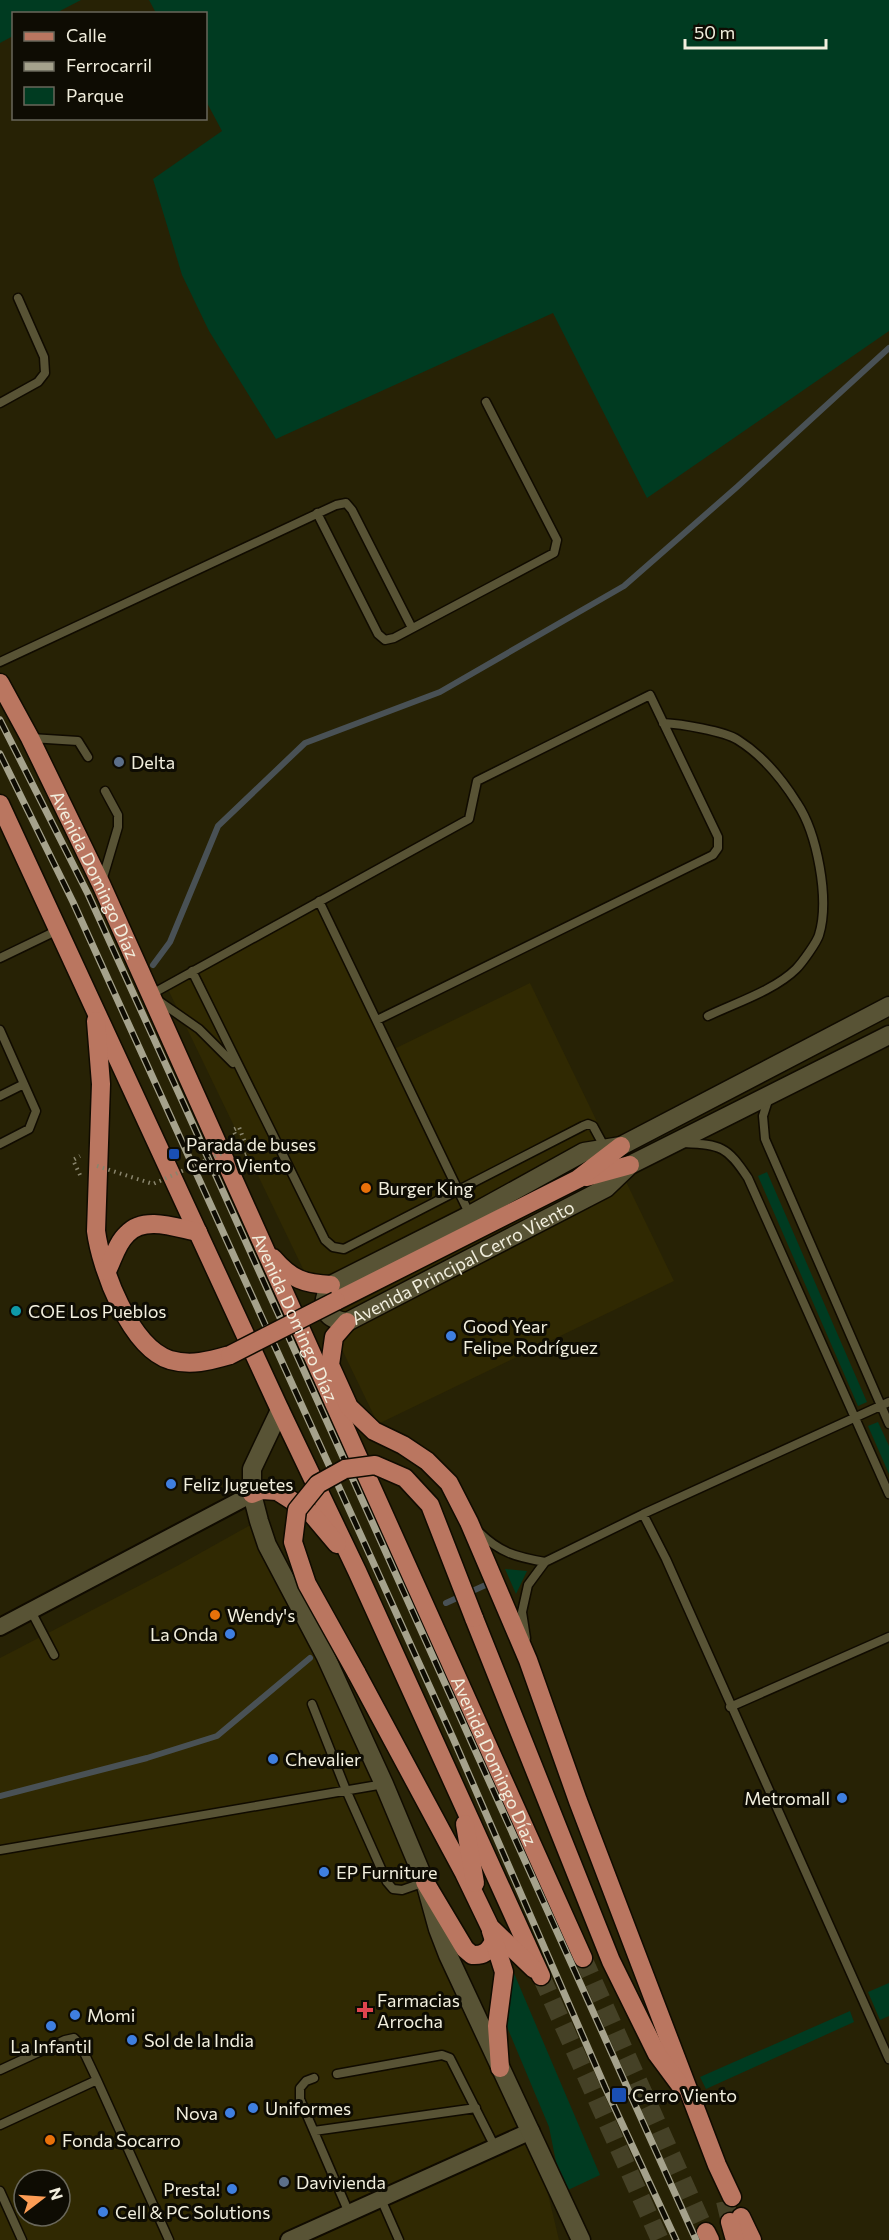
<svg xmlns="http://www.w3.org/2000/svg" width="889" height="2240" font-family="Commissioner,sans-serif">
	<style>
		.built { fill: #302902; fill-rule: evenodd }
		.green { fill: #003b21 }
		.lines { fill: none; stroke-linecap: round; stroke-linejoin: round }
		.stream { stroke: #495155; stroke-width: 6 }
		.primary-tunnel { stroke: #454126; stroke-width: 18; stroke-dasharray: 18 9; stroke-linecap: butt }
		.lane-casing { stroke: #100b00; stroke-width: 11 }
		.street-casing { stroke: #100b00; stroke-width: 20 }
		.secondary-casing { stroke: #100b00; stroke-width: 21 }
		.primary-casing { stroke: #100b00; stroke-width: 21 }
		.path { stroke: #89856d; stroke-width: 4; stroke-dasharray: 1.5 4.5; stroke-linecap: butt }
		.lane { stroke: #585335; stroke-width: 8 }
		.street { stroke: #585335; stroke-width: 16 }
		.secondary { stroke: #585335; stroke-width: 18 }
		.primary { stroke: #ba7660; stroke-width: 18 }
		.rail-casing { stroke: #a5a28c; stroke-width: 7 }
		.rail { stroke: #0e0c03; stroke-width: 4.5; stroke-dasharray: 14; stroke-linecap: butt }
		.primary-bridge-casing { stroke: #100b00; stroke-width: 21; stroke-linecap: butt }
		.path-bridge { stroke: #89856d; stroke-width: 4; stroke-dasharray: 1.5 4.5; stroke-linecap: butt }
		.primary-bridge { stroke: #ba7660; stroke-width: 18 }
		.service-dot { fill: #5c6f8a; stroke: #0e0c03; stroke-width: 2 }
		.transit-dot { fill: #1a4fb4; stroke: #0e0c03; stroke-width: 2 }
		.food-dot { fill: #e8710a; stroke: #0e0c03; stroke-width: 2 }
		.culture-dot { fill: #0f9aa8; stroke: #0e0c03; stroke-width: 2 }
		.shop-dot { fill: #3f7fe0; stroke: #0e0c03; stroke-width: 2 }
		.health-dot { fill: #e0444e; stroke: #0e0c03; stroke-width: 2 }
		.labels { text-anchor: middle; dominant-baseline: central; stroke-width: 6; stroke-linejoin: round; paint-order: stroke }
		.poi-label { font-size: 18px; fill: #f2efde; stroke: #0e0c03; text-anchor: start }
		.street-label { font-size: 18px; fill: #f2efde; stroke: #0e0c03 }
	</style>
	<rect width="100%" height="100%" fill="#272205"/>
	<!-- built -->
	<path class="built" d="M321,905L392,1050L530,983L674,1281L378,1424L164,981Z
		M254,1523L384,1784L532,2127L559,2240H0V1658L177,1566ZM24,2180H60V2216H24Z"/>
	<!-- green -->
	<path class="green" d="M0,0H81L56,13L14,14L13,36L0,43Z
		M149,0H889V331L647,498L553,313L276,439L209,331L182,275L153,179L222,131L206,101V14L156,13Z
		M767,1172L867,1402L858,1406L758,1176Z
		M878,1422L889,1446V1474L868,1426Z
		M505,1569L527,1571L516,1594Z
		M513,1971L600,2175L568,2190L556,2162L549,2127L505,2022Z
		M889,1983V2016L880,2020L868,1992Z
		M850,2011L854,2022L706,2089L700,2077Z"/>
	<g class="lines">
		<!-- stream -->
		<path class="stream" d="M153,965L170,942L218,826L305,743L440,692L624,586L737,487L889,348
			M446,1603L490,1583
			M0,1796L147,1758L217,1736L310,1658"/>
		<!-- primary-tunnel -->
		<path class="primary-tunnel" d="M583,1958L706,2232
			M541,1976L660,2240
			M725,2201L730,2222"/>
		<defs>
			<path id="lane" d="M0,403L38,382L45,373L44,357L18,298
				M317,513L378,634L385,640L394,638L554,553L557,540L486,402
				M0,662L336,505L346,503L352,510L412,628
				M663,723C681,724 724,731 738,740C762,755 782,779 797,803C817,833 830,899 819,935C817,942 802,963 796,969C775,990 735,1003 708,1016
				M31,738L78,741L88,757
				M102,881L118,827V815L105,791
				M319,901L470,1215
				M0,958L58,930
				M192,971L325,1240L333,1247L344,1249L583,1126L588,1124L593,1126L605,1148
				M150,995L469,819L477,781L650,695L718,837V848L713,855L377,1020
				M156,999L199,1029L233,1063
				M0,1030L36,1111L29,1129L0,1144
				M0,1096L24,1084
				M769,1097L763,1116L765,1139L889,1424
				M684,1143C721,1145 727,1146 748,1178L889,1494
				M643,1514L666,1559L889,2059
				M479,1532C500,1553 517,1557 545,1562
				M31,1611L54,1655
				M526,1638L522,1612L528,1585L545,1562L643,1514L889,1402
				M312,1704L346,1790L387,1882L393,1889L402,1890L425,1882
				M730,1707L889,1637
				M0,1850L384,1784
				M0,2070L65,2040L74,2038L80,2044L97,2080L169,2240
				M337,2074L442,2055L450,2058L495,2147
				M314,2078L306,2081L300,2088V2099L349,2213
				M0,2125L97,2080
				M314,2131L476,2108
				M0,2191L22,2240
				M381,2199L399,2240"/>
			<path id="street" d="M0,1627L252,1494
				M289,2240L531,2131"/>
			<g id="secondary">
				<path id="s1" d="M889,1006L621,1146L584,1152L470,1215L331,1285C319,1305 323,1319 347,1322L606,1188L630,1165L889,1035"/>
				<path d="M280,1410L252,1469V1494L259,1521L267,1545L325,1655L384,1784L425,1882L438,1929L448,1955L581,2240"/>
			</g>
			<g id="primary">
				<path id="s2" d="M0,683L30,738L101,884L583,1958"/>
				<path d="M0,804L280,1410L357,1571L541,1976"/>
				<path d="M96,1021L101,1084L96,1231C101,1269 130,1347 170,1360C191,1366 209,1361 230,1355"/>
				<path d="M586,1177L630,1165"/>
				<path d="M273,1258C291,1279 304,1284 331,1285"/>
				<path d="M107,1271C113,1259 117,1243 127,1234C144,1215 177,1228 198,1232"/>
				<path d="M336,1301L578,1179L621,1146"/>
				<path d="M347,1322L334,1337L330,1365L349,1407L374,1431L403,1445L427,1461L449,1483L469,1522L528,1660L578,1801L717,2165L732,2197"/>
				<path d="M252,1494L262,1490L277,1491L310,1512L337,1544"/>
				<path d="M474,1618L611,1961L657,2054L680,2085"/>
				<path d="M356,1672L464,1873L490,1927L534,1969"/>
				<path d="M465,1824L475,1883"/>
				<path d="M425,1882L465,1949L472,1955C484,1956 489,1951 494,1941"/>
				<path d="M491,1931L504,1972L497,2026L500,2068"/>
				<path d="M741,2217L752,2240"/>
				<path d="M730,2222L735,2240"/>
				<path d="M706,2232L710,2240"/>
			</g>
		</defs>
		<!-- lane casing -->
		<use href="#lane" class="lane-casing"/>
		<!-- street casing -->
		<use href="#street" class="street-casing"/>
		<!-- secondary casing -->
		<use href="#secondary" class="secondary-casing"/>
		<!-- primary casing -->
		<use href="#primary" class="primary-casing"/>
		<!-- path -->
		<path class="path" d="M235,1134L233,1130L239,1127L249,1153L241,1156
			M80,1175L73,1160L80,1156"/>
		<!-- lane -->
		<use href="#lane" class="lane"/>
		<!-- street -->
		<use href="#street" class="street"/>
		<!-- secondary -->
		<use href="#secondary" class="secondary"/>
		<!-- primary -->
		<use href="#primary" class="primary"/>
		<defs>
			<path id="rail" d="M0,720L88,894L185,1107L696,2240
				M0,754L73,902L453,1738L605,2087L676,2240"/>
		</defs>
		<!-- rail casing -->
		<use href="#rail" class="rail-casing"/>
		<!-- rail -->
		<use href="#rail" class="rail"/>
		<defs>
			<path id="primary-bridge" d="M230,1355L336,1301
				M356,1672L307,1584L293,1542L297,1510L318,1484L345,1469L375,1465L405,1478L430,1505L474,1618"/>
		</defs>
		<!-- primary-bridge casing -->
		<use href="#primary-bridge" class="primary-bridge-casing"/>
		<!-- path-bridge -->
		<path class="path-bridge" d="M97,1166L153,1184L240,1145"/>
		<!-- primary-bridge -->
		<use href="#primary-bridge" class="primary-bridge"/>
	</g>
	<!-- markers -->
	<g class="service-dot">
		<circle cx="119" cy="762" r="6"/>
		<circle cx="284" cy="2182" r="6"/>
	</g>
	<g class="transit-dot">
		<rect x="168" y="1148" width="12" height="12" rx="3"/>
		<rect x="611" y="2087" width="16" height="16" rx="3"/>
	</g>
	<g class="food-dot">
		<circle cx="366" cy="1188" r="6"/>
		<circle cx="215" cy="1615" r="6"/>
		<circle cx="50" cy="2140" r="6"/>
	</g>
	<circle class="culture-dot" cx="16" cy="1311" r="6"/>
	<g class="shop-dot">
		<circle cx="451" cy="1336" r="6"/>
		<circle cx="171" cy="1484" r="6"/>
		<circle cx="230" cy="1634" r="6"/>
		<circle cx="273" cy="1759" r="6"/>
		<circle cx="842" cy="1798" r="6"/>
		<circle cx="324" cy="1872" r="6"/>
		<circle cx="75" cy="2015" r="6"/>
		<circle cx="51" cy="2026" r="6"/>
		<circle cx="132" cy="2040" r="6"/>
		<circle cx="253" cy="2108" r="6"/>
		<circle cx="230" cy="2113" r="6"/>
		<circle cx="232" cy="2189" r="6"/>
		<circle cx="103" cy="2212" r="6"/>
	</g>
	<path class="health-dot" d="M362 2001h6v6h6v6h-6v6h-6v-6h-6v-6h6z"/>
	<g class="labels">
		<!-- poi labels -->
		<g class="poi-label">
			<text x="131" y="762">Delta</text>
			<text x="186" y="1144">Parada de buses<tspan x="186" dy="21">Cerro Viento</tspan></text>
			<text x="378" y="1188">Burger King</text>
			<text x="28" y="1311">COE Los Pueblos</text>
			<text x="463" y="1326">Good Year<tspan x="463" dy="21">Felipe Rodríguez</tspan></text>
			<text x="183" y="1484">Feliz Juguetes</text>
			<text x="227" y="1615">Wendy's</text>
			<text x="218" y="1634" text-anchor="end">La Onda</text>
			<text x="285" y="1759">Chevalier</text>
			<text x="830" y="1798" text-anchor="end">Metromall</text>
			<text x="336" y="1872">EP Furniture</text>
			<text x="377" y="2000">Farmacias<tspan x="377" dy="21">Arrocha</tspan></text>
			<text x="87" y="2015">Momi</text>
			<text x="144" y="2040">Sol de la India</text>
			<text x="51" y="2046" text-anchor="middle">La Infantil</text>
			<text x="632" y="2095">Cerro Viento</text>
			<text x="265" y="2108">Uniformes</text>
			<text x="218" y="2113" text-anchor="end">Nova</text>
			<text x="62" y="2140">Fonda Socarro</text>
			<text x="296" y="2182">Davivienda</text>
			<text x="220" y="2189" text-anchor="end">Presta!</text>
			<text x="115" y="2212">Cell &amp; PC Solutions</text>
		</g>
		<!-- street labels -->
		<g class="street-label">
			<text stroke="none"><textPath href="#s2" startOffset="214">Avenida Domingo Díaz</textPath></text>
			<text stroke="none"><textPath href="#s1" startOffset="808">Avenida Principal Cerro Viento</textPath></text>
			<text stroke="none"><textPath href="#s2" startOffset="700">Avenida Domingo Díaz</textPath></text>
			<text stroke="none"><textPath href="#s2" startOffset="1186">Avenida Domingo Díaz</textPath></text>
		</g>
	</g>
	<!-- legend -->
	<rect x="12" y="12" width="195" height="108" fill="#0e0c03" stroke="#69675b" stroke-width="1.5"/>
	<rect x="24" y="32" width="30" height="9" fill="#ba7660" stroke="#69675b" stroke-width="1.5"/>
	<text x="66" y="42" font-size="18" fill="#f2efde">Calle</text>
	<rect x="24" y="62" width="30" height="9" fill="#a5a28c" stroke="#69675b" stroke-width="1.5"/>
	<text x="66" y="72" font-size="18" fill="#f2efde">Ferrocarril</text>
	<rect x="24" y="87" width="30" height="18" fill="#003b21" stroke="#69675b" stroke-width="1.5"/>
	<text x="66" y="102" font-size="18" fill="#f2efde">Parque</text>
	<!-- north arrow -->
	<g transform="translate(42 2198) rotate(73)"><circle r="28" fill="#0e0c03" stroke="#69675b" stroke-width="1.5"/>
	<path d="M0-4.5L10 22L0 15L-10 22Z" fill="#fd9d55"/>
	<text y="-9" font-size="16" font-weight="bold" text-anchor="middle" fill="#f2efde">N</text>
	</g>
	<!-- scale -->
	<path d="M685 39v9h141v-9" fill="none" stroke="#f2efde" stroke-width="3"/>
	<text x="694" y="39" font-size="18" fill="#f2efde" stroke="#0e0c03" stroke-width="4.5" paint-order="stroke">50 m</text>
</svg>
